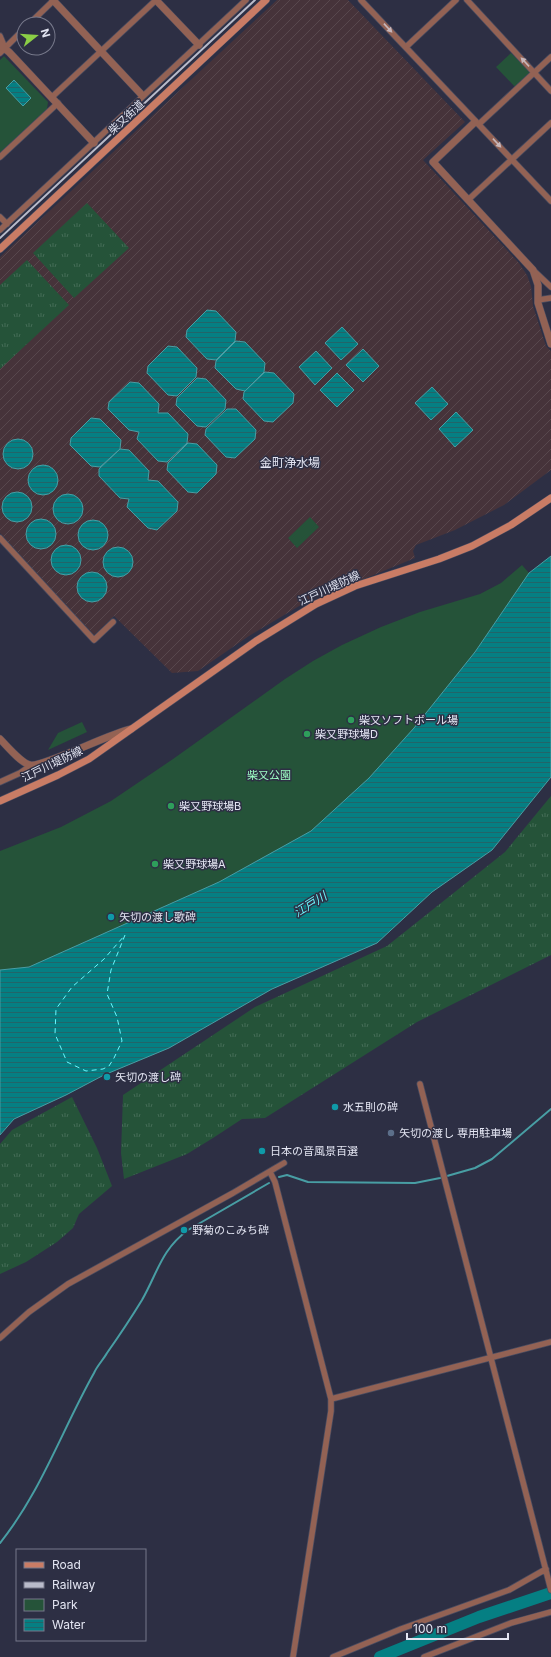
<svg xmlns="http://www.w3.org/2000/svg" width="551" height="1657" font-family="Inter,'Noto Sans JP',sans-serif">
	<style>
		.industrial { fill: url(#industrial-furrows) }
		.grass { fill: url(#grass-tufts) }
		.park { fill: #255339 }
		.water { fill: url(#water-rules); stroke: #489ea4 }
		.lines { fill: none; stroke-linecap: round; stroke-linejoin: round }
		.stream { stroke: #489ea4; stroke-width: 2 }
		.river { stroke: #057f83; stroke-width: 12 }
		.ferry { stroke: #6bf8fe; stroke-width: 1; stroke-dasharray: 5 4; stroke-linecap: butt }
		.minor-casing { stroke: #4a4c60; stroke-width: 7 }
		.tertiary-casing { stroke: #4a4c60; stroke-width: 8 }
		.secondary-casing { stroke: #4a4c60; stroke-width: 8 }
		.minor { stroke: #936254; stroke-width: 5.5 }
		.tertiary { stroke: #936254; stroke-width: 7 }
		.secondary { stroke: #c97c65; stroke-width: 7 }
		.rail { stroke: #b9bbca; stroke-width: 2 }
		.oneway { fill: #c7b7bb }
		.leisure-dot { fill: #2e9e5b; stroke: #2d2f44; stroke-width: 1.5 }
		.culture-dot { fill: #0f9aa8; stroke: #2d2f44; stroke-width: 1.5 }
		.service-dot { fill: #5c6f8a; stroke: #2d2f44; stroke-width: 1.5 }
		.labels { text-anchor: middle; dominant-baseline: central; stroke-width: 3; stroke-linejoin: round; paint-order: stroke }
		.street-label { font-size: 11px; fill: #e3e5f2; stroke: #2d2f44 }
		.poi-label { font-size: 11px; fill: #e3e5f2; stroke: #2d2f44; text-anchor: start }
		.park-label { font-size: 11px; fill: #9cfcc3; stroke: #2d2f44 }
		.neighbourhood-label { font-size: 12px; fill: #e3e5f2; stroke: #2d2f44 }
		.water-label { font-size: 12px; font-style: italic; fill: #6bf8fe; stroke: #2d2f44 }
	</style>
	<defs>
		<pattern id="industrial-furrows" width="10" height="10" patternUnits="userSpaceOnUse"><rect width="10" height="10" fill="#46333a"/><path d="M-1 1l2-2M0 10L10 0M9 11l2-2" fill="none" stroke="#58474d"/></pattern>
		<pattern id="grass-tufts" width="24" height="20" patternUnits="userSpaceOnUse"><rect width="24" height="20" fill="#255339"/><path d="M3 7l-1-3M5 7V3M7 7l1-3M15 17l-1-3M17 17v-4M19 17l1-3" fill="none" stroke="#446c56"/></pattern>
		<pattern id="water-rules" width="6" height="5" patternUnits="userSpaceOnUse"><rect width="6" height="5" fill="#057f83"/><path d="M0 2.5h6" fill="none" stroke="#216569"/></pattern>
	</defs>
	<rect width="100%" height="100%" fill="#2d2f44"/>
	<!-- industrial -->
	<path class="industrial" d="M277,0H348L465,122L423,160L519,263L527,275L531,286L533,306L546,346L551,351V470L504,505L455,530L416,545L413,551L415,558L330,593L311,599L249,636L198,671L172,673L114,616L94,635L0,533V257Z"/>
	<!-- grass -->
	<path class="grass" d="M87,203L129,248L74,298L33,253Z
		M27,260L69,305L0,369V285Z
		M551,796V955L417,1022L265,1118L242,1119L213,1138L187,1154L124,1179L121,1153L123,1095L255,1007L387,946L505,852Z
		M72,1097L97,1148L112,1186L79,1214L73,1228L57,1242L26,1262L0,1274V1144L12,1130Z"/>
	<!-- park -->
	<path class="park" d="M511,53L531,73L516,88L496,67Z
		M4,56L48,102L47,109L0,153V60Z
		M310,517L319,527L297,548L288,538Z
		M522,565L529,573L475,652L414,728L369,778L311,831L219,882L29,967L0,970V851L61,827L111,801L173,759L285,679L313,661L342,645L381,627L420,612L480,594L501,583Z
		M82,722L87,732L48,750L58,733Z"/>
	<!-- water -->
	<path class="water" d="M14,80L31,98L23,106L6,88Z
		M207,310L216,311L236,332L235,341L216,360L207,359L186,337L187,330Z
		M342,327L358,344L341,360L325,343Z
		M236,341L245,342L265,363L264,372L245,391L236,389L215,368L216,361Z
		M168,346L177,347L197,368L196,377L177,396L168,395L147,373L148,366Z
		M363,349L379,366L363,382L346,365Z
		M316,351L332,368L315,385L299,367Z
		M265,372L274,373L294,394L293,403L273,422L264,421L243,399L244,392Z
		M337,373L354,390L337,407L320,390Z
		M197,378L206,379L226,400L225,409L206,427L197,426L176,405L177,398Z
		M130,382L139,383L159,404L158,413H168L188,434L187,443L167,462L158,461L137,439L139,432L129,430L108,409L109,402Z
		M432,387L448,404L431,420L415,403Z
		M227,409H236L256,430L255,439L235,458L226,457L205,435L206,429Z
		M456,412L473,430L455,447L439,429Z
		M91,418L100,419L121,440L120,449L100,467L91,466L70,445L71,438Z
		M3 454a15 15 0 1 1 30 0a15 15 0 1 1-30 0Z
		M188,443L197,444L217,465L216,474L197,493L188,492L167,470L168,463Z
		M120,449L129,450L149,471L148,480L158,481L178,502L177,511L157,530L148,528L127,507L129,499L120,498L99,476V469Z
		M28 480a15 15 0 1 1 30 0a15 15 0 1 1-30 0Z
		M2 507a15 15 0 1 1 30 0a15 15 0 1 1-30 0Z
		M53 509a15 15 0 1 1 30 0a15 15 0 1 1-30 0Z
		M26 534a15 15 0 1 1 30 0a15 15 0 1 1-30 0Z
		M78 535a15 15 0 1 1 30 0a15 15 0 1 1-30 0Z
		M51 560a15 15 0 1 1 30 0a15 15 0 1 1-30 0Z
		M103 562a15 15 0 1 1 30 0a15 15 0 1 1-30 0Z
		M551,556V777L492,850L432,892L377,943L272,989L169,1048L104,1075L66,1095L14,1119L0,1135V970L29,967L219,882L311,831L369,778L414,728L475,652L529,573Z
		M77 587a15 15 0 1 1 30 0a15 15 0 1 1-30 0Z"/>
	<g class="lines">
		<!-- stream -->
		<path class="stream" d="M279,1177L287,1175L308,1182L415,1183L440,1178L475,1168L492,1159L551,1109
			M0,1543C41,1492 62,1430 94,1373C97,1366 103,1360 107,1353C119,1336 131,1318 142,1300C158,1272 161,1250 188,1230L269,1183"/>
		<!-- river -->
		<path class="river" d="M380,1657L479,1617L551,1593"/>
		<!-- ferry -->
		<path class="ferry" d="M125,935L111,970L107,994L117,1017L122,1041L114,1058L109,1066L103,1069L86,1071L67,1062L55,1034L56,1009L72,987L104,959Z"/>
		<defs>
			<path id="minor" d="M361,0L551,201
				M467,0L551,91
				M29,24L54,0
				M0,36L5,48
				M406,47L456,0
				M0,53L24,29
				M52,97L156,0
				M479,124L551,57
				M0,157L58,103
				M468,200L551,123
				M0,217L7,224
				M0,230L246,0
				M533,270L551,287
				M538,300L551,298
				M0,538L94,640L113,622
				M0,782L20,773L30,766
				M420,1084L551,1590
				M270,1172L275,1182L331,1399V1411L293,1657
				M0,1338L29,1312L68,1284L233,1193L284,1163
				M331,1399L551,1342
				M333,1657L401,1629L509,1590L546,1569
				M424,1657L511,1623L551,1612"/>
			<path id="tertiary" d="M53,0L141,94
				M156,0L199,45
				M0,45L9,52L94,143
				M475,122L433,162L533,270L538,285V303L551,344
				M0,739C7,746 21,763 30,765C41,768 111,733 131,729"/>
			<path id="secondary" d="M0,249L266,0
				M0,801L58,775L89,759L256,641L316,604L355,586L439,559L472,546L511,525L551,498"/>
		</defs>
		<!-- minor casing -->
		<use href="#minor" class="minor-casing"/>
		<!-- tertiary casing -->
		<use href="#tertiary" class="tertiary-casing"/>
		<!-- secondary casing -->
		<use href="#secondary" class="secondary-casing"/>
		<!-- minor -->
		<use href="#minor" class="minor"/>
		<!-- tertiary -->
		<use href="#tertiary" class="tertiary"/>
		<!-- secondary -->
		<use href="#secondary" class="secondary"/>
		<!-- rail -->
		<path class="rail" d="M0,238L255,0"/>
	</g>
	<!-- one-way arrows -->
	<defs><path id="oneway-solid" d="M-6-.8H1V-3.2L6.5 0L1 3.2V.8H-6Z"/></defs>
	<g class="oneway">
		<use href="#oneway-solid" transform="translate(388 28) rotate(47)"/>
		<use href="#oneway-solid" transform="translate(525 62) rotate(-133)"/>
		<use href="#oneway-solid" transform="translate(497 143) rotate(47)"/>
	</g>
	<!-- markers -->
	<g class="leisure-dot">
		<circle cx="351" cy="720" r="4"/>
		<circle cx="307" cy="734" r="4"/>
		<circle cx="171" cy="806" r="4"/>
		<circle cx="155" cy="864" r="4"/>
	</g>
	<g class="culture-dot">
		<circle cx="111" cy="917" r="4"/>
		<circle cx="107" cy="1077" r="4"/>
		<circle cx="335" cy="1107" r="4"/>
		<circle cx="262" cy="1151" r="4"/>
		<circle cx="184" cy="1230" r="4"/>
	</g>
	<circle class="service-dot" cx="391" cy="1133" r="4"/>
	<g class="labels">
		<!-- street labels -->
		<g class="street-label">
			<text transform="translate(126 117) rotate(-43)">柴又街道</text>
			<text transform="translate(329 588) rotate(-25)">江戸川堤防線</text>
			<text transform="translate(52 764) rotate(-26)">江戸川堤防線</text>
		</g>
		<!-- poi labels -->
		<g class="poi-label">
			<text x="359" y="720">柴又ソフトボール場</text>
			<text x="315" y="734">柴又野球場D</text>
			<text x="179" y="806">柴又野球場B</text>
			<text x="163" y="864">柴又野球場A</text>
			<text x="119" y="917">矢切の渡し歌碑</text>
			<text x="115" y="1077">矢切の渡し碑</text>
			<text x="343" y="1107">水五則の碑</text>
			<text x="399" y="1133">矢切の渡し 専用駐車場</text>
			<text x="270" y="1151">日本の音風景百選</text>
			<text x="192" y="1230">野菊のこみち碑</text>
		</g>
		<!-- park labels -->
		<g class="park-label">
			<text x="269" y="775">柴又公園</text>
		</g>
		<!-- neighbourhood labels -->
		<g class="neighbourhood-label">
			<text x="290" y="462">金町浄水場</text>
		</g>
		<!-- water labels -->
		<g class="water-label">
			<text transform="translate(310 904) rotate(-32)">江戸川</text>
		</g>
	</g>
	<!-- legend -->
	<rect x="16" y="1549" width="130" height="92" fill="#2d2f44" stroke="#76788a"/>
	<rect x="24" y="1562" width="20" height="6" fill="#c97c65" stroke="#76788a"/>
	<text x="52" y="1569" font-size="12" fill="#e3e5f2">Road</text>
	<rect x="24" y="1582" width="20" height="6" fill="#b9bbca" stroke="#76788a"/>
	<text x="52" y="1589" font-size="12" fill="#e3e5f2">Railway</text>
	<rect x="24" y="1599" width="20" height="12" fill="#255339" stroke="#76788a"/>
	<text x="52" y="1609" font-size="12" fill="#e3e5f2">Park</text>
	<rect x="24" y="1619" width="20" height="12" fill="url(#water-rules)" stroke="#76788a"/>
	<text x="52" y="1629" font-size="12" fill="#e3e5f2">Water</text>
	<!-- north arrow -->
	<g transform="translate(36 36) rotate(73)"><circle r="19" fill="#2d2f44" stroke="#76788a"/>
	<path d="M0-3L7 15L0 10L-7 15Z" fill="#8bce46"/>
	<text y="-6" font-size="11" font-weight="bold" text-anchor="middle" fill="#e3e5f2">N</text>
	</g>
	<!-- scale -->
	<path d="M407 1633v6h101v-6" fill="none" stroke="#e3e5f2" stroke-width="2"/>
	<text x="413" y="1633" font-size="12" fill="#e3e5f2" stroke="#2d2f44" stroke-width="3" paint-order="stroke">100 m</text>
</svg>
